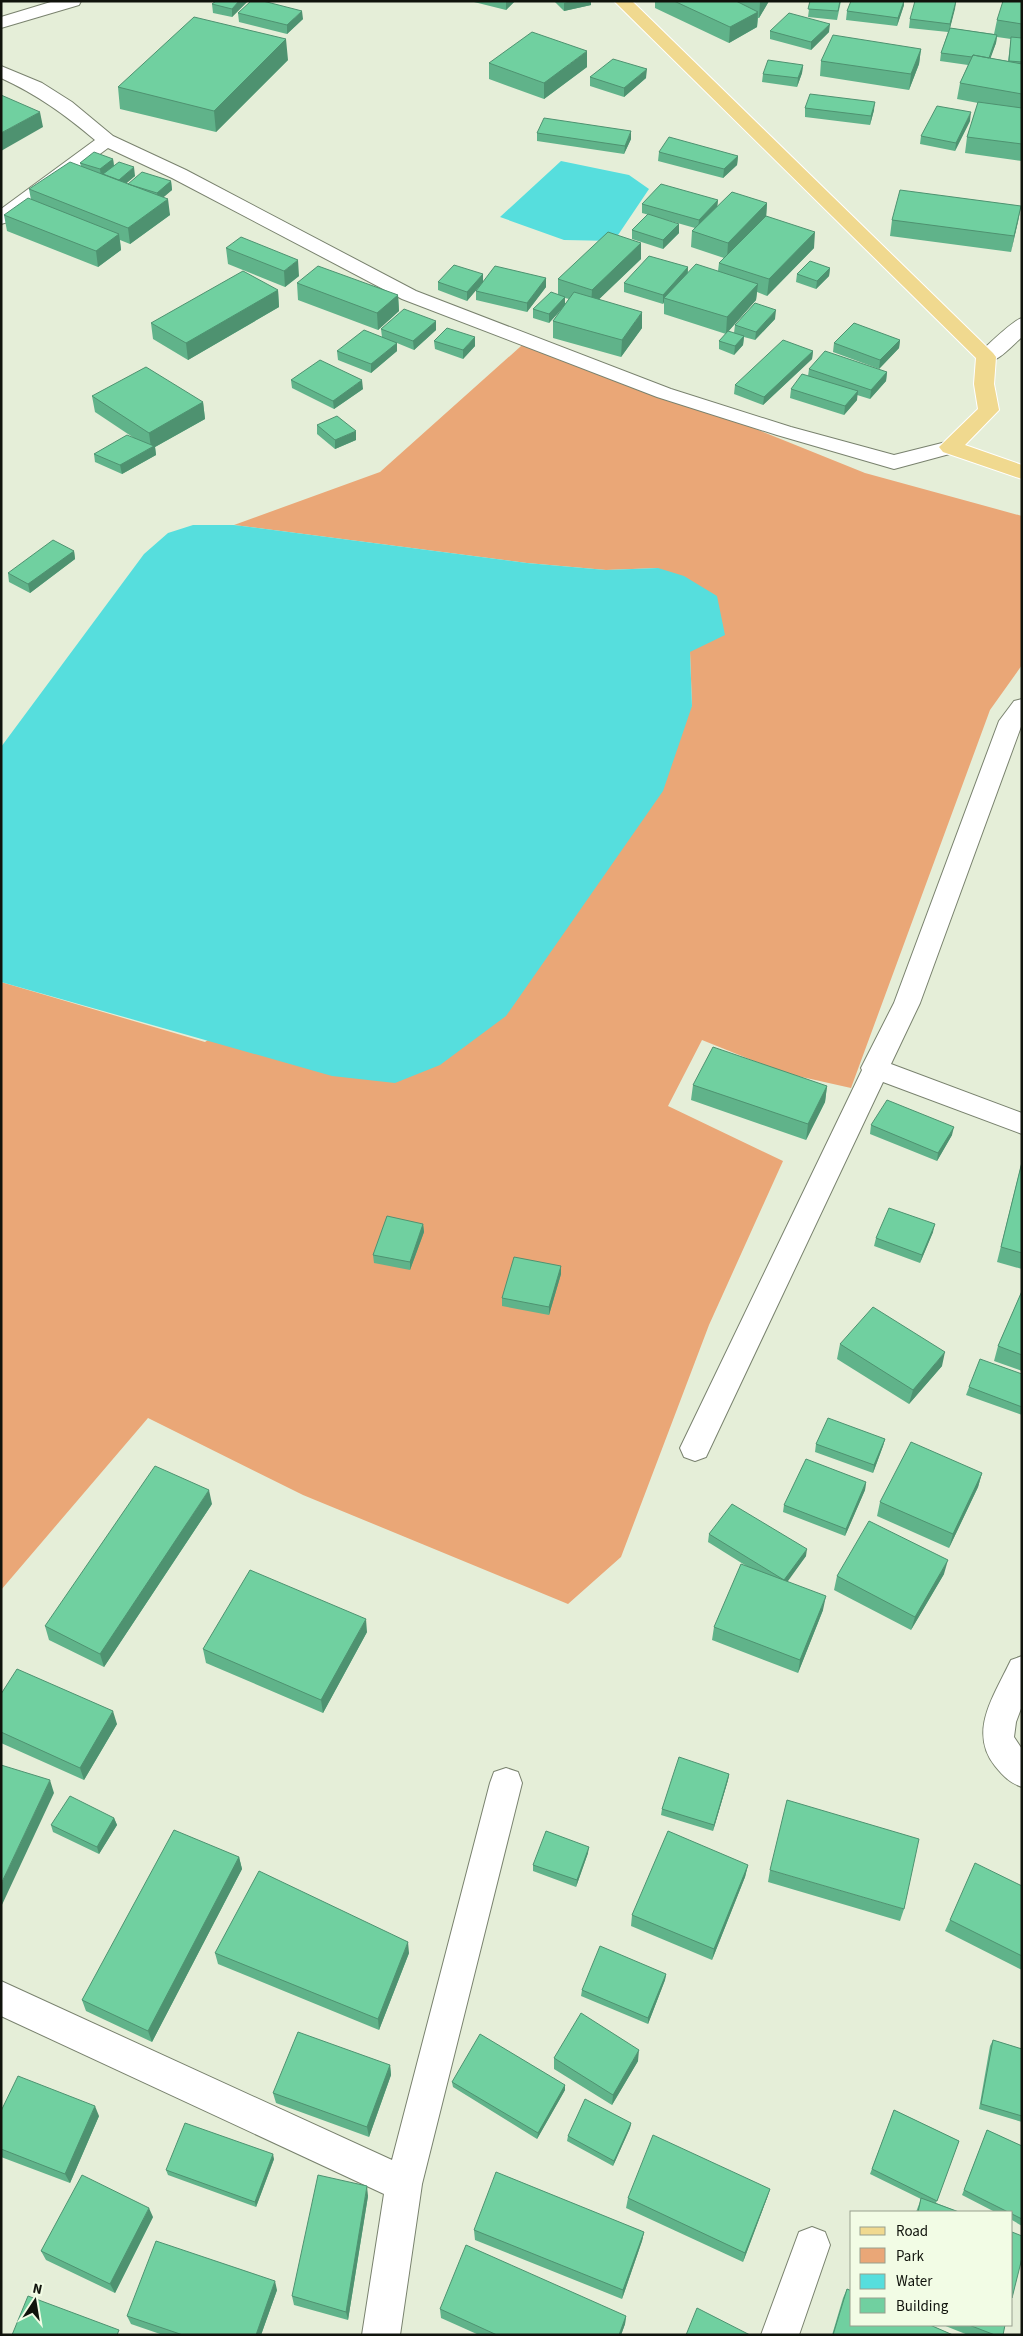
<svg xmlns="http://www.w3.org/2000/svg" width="1023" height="2336" font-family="'Source Sans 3',sans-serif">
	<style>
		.green { fill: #eaa777 }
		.water { fill: #56dedd }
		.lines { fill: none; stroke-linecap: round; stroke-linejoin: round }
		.minor-casing { stroke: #79826e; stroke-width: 2 }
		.major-casing { stroke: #fff; stroke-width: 2 }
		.minor { fill: #fff; fill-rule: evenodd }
		.major { fill: #f0d98f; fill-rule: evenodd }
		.wall { fill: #60b38a; fill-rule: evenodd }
		.shaded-wall { fill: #4e9270 }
		.building { fill: #70d0a0; stroke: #4e9270 }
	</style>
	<rect width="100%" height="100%" fill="#e5eed8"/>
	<!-- green -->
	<path class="green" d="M530,338L865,473L1022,516V665L990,710L851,1088L784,1073L702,1040L668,1106L783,1161L709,1325L621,1557L568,1604L303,1495L148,1418L1,1590V982L205,1042L692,706L690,652L658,568L606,570L527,563L234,525L380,472Z"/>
	<!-- water -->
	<path class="water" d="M561,161L629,175L649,189L614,241L564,240L500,217Z
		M193,525H234L527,563L606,570L658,568L684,576L717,596L725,635L690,652L692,706L663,791L506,1016L440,1065L395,1083L332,1076L1,982V747L144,554L168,533Z"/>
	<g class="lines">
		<defs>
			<path id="minor" d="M54,1H81L79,5L1,28V17Z
				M1,66L42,83L72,102L113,136L186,170L416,291L671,389L791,427L894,455L950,441L957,442L961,447L957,452L894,469L777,435L657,397L402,299L172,178L108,148L8,222L1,224V209L95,140C64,114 38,95 1,78Z
				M1022,318L1021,338C1009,348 996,366 979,361L976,357L979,353C988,345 1013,320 1022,318Z
				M1022,699V724L920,1003L891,1064L1022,1113V1134L883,1082L706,1457L695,1461L684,1457L680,1448L862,1070L861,1068L894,1003L999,721L1014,701Z
				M1022,1656V1706L1016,1722L1014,1737L1022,1749V1787C1010,1783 1003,1776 995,1766C969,1733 992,1699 1008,1666L1011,1660Z
				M506,1768L518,1772L522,1783L422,2184L400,2335H362L384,2194L1,2016V1981L392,2160L490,1783L494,1772Z
				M812,2227L825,2232L830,2245L799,2335H761L799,2232Z"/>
			<path id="major" d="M614,1H632L993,353L996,357L994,384L999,410L965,445L1022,465V479L943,452L939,447L978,409L974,384L976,358Z"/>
		</defs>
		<!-- minor casing -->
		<use href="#minor" class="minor-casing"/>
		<!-- major casing -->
		<use href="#major" class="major-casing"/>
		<!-- minor -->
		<use href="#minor" class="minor"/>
		<!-- major -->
		<use href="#major" class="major"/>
	</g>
	<!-- wall -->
	<path class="wall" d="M248,1L232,17L213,13L212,4Z
		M470,1H515L506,10Z
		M554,1H591V5L564,11Z
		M655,1H769L759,18H758L757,27L729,43L655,8Z
		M810,1H841L837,20L808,17Z
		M956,1L950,28L994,34L997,20L1022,1V161L965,153L967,137L978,103L957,99L960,83L968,65L940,61L941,53L948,32L909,28L910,19ZM997,37L1011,39L1008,61L990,58L996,43Z
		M904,5L897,26L846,20L847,11Z
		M238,13L303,19L287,34L239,22Z
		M770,31L829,32L811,50L770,39Z
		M921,49L919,64L909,90L820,76L821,61Z
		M288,60L216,132L120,109L118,87Z
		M489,63L587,67L544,99L489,79Z
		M803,65L802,73L797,87L762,82L763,74Z
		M590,77L646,78L624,97L590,86Z
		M805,108L874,110L870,125L805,117Z
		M970,121L955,151L920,144L921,136Z
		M537,133L631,139L624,154L537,141Z
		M659,152L738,156L737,165L723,178L658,161Z
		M113,159L114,166L135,176L126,183L128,184L171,181L172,190L163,197L170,215L130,244L120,240L121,250L98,267L7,231L4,215L31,200L29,189L81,166L80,163Z
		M718,200L717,206L767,203L766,216L814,248L767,296L757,292L756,300L726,334L664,314V302L663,304L624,292V283L688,267V273L718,271L719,263L724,258L691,247L692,231L695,228L642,213V204Z
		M1021,206L1011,252L890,236L892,220Z
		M679,224V233L663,249L632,239V230Z
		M641,243V259L599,299L642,328L621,357L553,338V321L562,309L549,323L533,318V309L558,294V279ZM565,298L569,299L565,304Z
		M226,248L299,276L285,287L228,264Z
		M830,268L829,276L816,289L796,282L797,274Z
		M483,274V282L546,278V287L527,312L476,300V291L481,284L467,301L438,290V282Z
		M297,283L398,295L399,311L378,330L298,300Z
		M278,290L279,307L188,360L153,339L151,323Z
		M775,319L755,340L744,337L743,345L734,355L719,349V341L734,333L735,325Z
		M436,321V330L414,350L397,343V351L371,373L338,360L337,351L382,337L381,329Z
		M900,340L899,348L879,369L833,352L834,343Z
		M434,341L475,346L463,359L435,349Z
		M813,351L812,359L763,405L734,394L735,385Z
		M809,369L887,372L886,381L870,399L857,395V400L844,415L790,398L791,389L808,376Z
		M291,380L363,389L334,409L292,388Z
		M92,396L203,402L205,419L155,447L156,455L122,474L95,462L94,454L134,438L95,412Z
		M317,425L356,440L335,449L317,434Z
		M74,551L75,559L30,593L9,582L8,573Z
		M693,1085L827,1086L825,1102L806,1140L691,1100Z
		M871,1125L952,1135L937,1161L870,1134Z
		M1022,1161V1269L997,1262Z
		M423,1224L424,1232L410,1270L374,1263L373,1255Z
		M933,1232L920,1263L874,1246L876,1238Z
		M561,1266V1274L549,1315L502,1306V1298Z
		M1022,1291V1371L994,1361L998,1346Z
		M840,1344L942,1366L909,1404L837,1359Z
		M1022,1374V1415L966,1395L969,1387Z
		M885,1439L883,1446L873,1473L815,1452L816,1444Z
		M982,1473L978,1487L949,1548L877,1516L880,1502Z
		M866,1482L865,1490L845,1536L783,1512L784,1505Z
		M212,1504L104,1667L49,1640L45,1626Z
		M709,1534L806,1556L787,1581L823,1610L798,1673L712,1640L714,1627L748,1567L708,1542Z
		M944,1574L911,1630L834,1590L837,1576Z
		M367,1632L323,1713L206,1663L203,1649Z
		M1,1694L117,1724L84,1780L1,1743Z
		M729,1774L728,1780L713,1831L661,1815L662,1809Z
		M114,1818L117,1825L99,1854L53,1832L51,1825Z
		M588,1853L576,1887L533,1871V1865Z
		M239,1857L242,1869L152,2042L86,2011L82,2000Z
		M748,1865L745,1877L712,1960L631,1926L632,1915Z
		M770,1870L904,1909L900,1921L768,1882Z
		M1022,1886V1970L945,1931L950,1920Z
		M215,1953H409L379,2030L218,1964Z
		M666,1974L665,1980L648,2024L581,1996L582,1990Z
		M993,2040L1022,2049V2122L979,2109L990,2046Z
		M554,2058L638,2061L612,2105L554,2069Z
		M390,2065L391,2075L369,2137L276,2103L273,2093Z
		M452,2082L565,2085V2090L537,2139L453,2087Z
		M894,2110L959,2141L936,2203L959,2212H916L921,2199L870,2174Z
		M1,2111L99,2116L70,2183L1,2157Z
		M631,2123L630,2128L613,2166L567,2141L568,2136Z
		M987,2130L1022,2146V2226L1012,2220V2212H995L962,2195Z
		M274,2159L256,2207L168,2175L166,2170Z
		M770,2189L767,2198L743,2262L626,2208L628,2198Z
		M368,2196L348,2320L294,2305L292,2296Z
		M153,2217L115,2293L46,2260L41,2251Z
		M474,2230L644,2232L642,2241L622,2299L475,2240Z
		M847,2289L953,2335H832L843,2298Z
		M277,2290L261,2335H163L131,2324L127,2316Z
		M440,2309L626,2316L625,2324L621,2335H479L441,2318Z
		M943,2325H1005L1003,2335H968Z"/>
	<!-- shaded-wall -->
	<path class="shaded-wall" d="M239,1H248L232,17V9Z
		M506,1H515L506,10Z
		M570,1H591V5L564,11V3Z
		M761,1H769L759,18L760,2Z
		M904,1V5L897,26L898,18Z
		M956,1L955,9L949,32L950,24Z
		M302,11L303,19L287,34V25Z
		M758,12L757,27L729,43L730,27Z
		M830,24L829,32L811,50V42Z
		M997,35L996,43L987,68L989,60Z
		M286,39L288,60L216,132L214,111Z
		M921,49L919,64L909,90L911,74Z
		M587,51V67L544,99V83Z
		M803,65L802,73L797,87L798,78Z
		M647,69L646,78L624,97V88Z
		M875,102L874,110L870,125L871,116Z
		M40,112L43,127L1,151V133Z
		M971,112L970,121L955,151L956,143Z
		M631,131V139L624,154L625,146Z
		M738,156L737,165L723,178L724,169Z
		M113,159L114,167L101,177L100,169Z
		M134,167L135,176L121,188L119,180Z
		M171,181L172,190L158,202L157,193Z
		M168,199L170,215L130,244L128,228Z
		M718,200L717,209L698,229L699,220Z
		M767,203L766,219L727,259L728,243Z
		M1021,206L1018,222L1011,252L1014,236Z
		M679,224V233L663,249V240Z
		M815,232L814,248L767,296L769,279Z
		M119,234L121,250L98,267L96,251Z
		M641,243V259L591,307L592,290Z
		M298,260L299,276L285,287L284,271Z
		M688,267L687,276L664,298V302L663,304V295Z
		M830,268L829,276L816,289L817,281Z
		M483,274V282L467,301V292Z
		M546,278V287L527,312V303Z
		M758,284L756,300L726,334L727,317Z
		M278,290L279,307L188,360L186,343Z
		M398,295L399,311L378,330L377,313Z
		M565,297V305L549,323V314Z
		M776,310L775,319L755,340L756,332Z
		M642,312V328L621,357L622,340Z
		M436,321V330L414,350L413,341Z
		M744,336L743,345L734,355L735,346Z
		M475,337V346L463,359V350Z
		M900,340L899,348L879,369L880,360Z
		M397,343V351L371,373V364Z
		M813,351L812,359L763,405L764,397Z
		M887,372L886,381L870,399L871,390Z
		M362,380L363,389L334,409L333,401Z
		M858,391L857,400L844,415L845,406Z
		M203,402L205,419L155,447L156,455L122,474L120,465L151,448L149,433Z
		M356,431V440L335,449V440Z
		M74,551L75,559L30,593L28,584Z
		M827,1086L825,1102L806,1140L808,1124Z
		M954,1127L952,1135L937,1161L938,1153Z
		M423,1224L424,1232L410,1270V1262Z
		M935,1224L933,1232L920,1263L922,1255Z
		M561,1266V1274L549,1315V1307Z
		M945,1352L942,1366L909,1404L913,1390Z
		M885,1439L883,1446L873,1473L874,1465Z
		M982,1473L978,1487L949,1548L953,1534Z
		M866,1482L865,1490L845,1536L846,1529Z
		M209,1490L212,1504L104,1667L100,1654Z
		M807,1549L806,1556L783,1588L784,1580Z
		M948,1560L944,1574L911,1630L915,1617Z
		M826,1596L823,1610L798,1673L800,1660Z
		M366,1619L367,1632L323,1713L321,1700Z
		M113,1711L117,1724L84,1780L80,1768Z
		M729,1774L728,1780L713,1831L714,1825Z
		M50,1780L54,1793L1,1907V1884Z
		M114,1818L117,1825L99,1854L97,1847Z
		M589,1847L588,1853L576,1887L577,1880Z
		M239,1857L242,1869L152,2042L148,2031Z
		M748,1865L745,1877L712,1960L714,1949Z
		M408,1942L409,1953L379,2030L378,2019Z
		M666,1974L665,1980L648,2024V2018Z
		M639,2050L638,2061L612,2105L613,2095Z
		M390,2065L391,2075L369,2137L367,2127Z
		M565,2085V2090L537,2139L538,2133Z
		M95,2106L99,2116L70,2183L65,2174Z
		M631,2123L630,2128L613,2166L614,2161Z
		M273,2154L274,2159L256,2207L255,2202Z
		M367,2186L368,2196L348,2320L346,2312Z
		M770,2189L767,2198L743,2262L745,2253Z
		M149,2208L153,2217L115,2293L110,2284Z
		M644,2232L642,2241L622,2299L623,2290Z
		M275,2281L277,2290L261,2335H256Z
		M626,2316L625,2324L621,2335H619Z"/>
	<!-- building -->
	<path class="building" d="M216,1H239L232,9L212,4Z
		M251,1H263L302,11L287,25L238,13Z
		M674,1H736L758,12L730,27Z
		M810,1H840L838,11L808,9Z
		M851,1H904L898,18L847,11Z
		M915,1H956L950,24L910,19Z
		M1003,1H1022V24L997,20Z
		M789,13L830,24L811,42L770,31Z
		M194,17L286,39L214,111L118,87Z
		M950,28L997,35L989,58L973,55L972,57L941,53Z
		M532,32L587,51L544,83L489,63Z
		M833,35L921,49L911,74L821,61Z
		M1011,37L1022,38V62L1009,61Z
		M973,55L1022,64V94L960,83Z
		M613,59L647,69L624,88L590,77Z
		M768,60L803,65L798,78L763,74Z
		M810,94L875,102L871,116L805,108Z
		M1,95L40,112L1,133Z
		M978,102L1022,108V144L967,137Z
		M937,106L971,112L956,143L921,136Z
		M544,118L631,131L625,146L537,133Z
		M669,137L738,156L724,169L659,152Z
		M94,152L113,159L100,169L80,163Z
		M70,162L168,199L128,228L29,189Z
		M119,162L134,167L119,180L103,174Z
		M142,172L171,181L157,193L128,184Z
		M661,184L718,200L699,220L642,204Z
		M900,190L1021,206L1014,236L892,220Z
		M732,192L767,203L728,243L692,231Z
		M28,198L119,234L96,251L4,215Z
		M648,214L679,224L663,240L632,230Z
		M766,216L815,232L769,279L719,263Z
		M608,232L641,243L592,290L558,279Z
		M241,237L298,260L284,271L226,248Z
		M649,256L688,267L663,295L624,283Z
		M810,261L830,268L817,281L797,274Z
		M696,264L758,284L727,317L664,298Z
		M454,265L483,274L467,292L438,282Z
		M318,266L398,295L377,313L297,283Z
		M495,266L546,278L527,303L476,291Z
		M243,271L278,290L186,343L151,323Z
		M551,292L565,297L549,314L533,309Z
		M574,292L642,312L622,340L553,321Z
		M755,303L776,310L756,332L735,325Z
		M404,309L436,321L413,341L381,329Z
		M854,323L900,340L880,360L834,343Z
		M447,328L475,337L463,350L434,341Z
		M364,330L397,343L371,364L337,351Z
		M728,331L744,336L735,346L719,341Z
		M783,340L813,351L764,397L735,385Z
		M825,351L887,372L871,390L809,369Z
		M320,360L362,380L333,401L291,380Z
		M146,367L203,402L149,433L92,396Z
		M802,374L858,391L845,406L791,389Z
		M337,416L356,431L335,440L317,425Z
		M127,435L154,446L120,465L94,454Z
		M53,540L74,551L28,584L8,573Z
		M713,1047L827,1086L808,1124L693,1085Z
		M887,1100L954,1127L938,1153L871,1125Z
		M1022,1162V1253L1001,1247Z
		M889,1208L935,1224L922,1255L876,1238Z
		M387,1216L423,1224L410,1262L373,1255Z
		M514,1257L561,1266L549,1307L502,1298Z
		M1022,1291V1355L998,1346Z
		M873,1307L945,1352L913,1390L840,1344Z
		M980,1359L1022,1374V1407L969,1387Z
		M828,1418L885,1439L874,1465L816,1444Z
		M911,1442L982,1473L953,1534L880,1502Z
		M806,1459L866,1482L846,1529L784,1505Z
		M155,1466L209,1490L100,1654L45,1626Z
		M732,1504L807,1549L784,1580L709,1534Z
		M869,1521L948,1560L915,1617L837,1576Z
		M741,1564L826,1596L800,1660L714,1627Z
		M250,1570L366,1619L321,1700L203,1649Z
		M17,1669L113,1711L80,1768L1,1732V1694Z
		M679,1757L729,1774L714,1825L662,1809Z
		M1,1765L50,1780L1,1884Z
		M70,1796L114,1818L97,1847L51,1825Z
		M787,1800L919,1839L904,1909L770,1870Z
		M174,1830L239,1857L148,2031L82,2000Z
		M546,1831L589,1847L577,1880L533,1865Z
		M668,1831L748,1865L714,1949L632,1915Z
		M975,1863L1022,1886V1956L950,1920Z
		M259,1871L408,1942L378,2019L215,1953Z
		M600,1946L666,1974L648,2018L582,1990Z
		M581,2013L639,2050L613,2095L554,2058Z
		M298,2032L390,2065L367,2127L273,2093Z
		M480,2034L565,2085L538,2133L452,2082Z
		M993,2040L1022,2049V2116L981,2104Z
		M18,2076L95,2106L65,2174L1,2149V2111Z
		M585,2099L631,2123L614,2161L568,2136Z
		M894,2110L959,2141L937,2201L872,2169Z
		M185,2123L273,2154L255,2202L166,2170Z
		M987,2130L1022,2146V2219L1012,2214V2212H1008L964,2190Z
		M653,2135L770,2189L745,2253L628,2198Z
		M496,2172L644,2232L623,2290L474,2230Z
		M82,2175L149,2208L110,2284L41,2251Z
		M318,2175L367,2186L346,2312L292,2296Z
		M921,2198L959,2212H918Z
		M1012,2232L1022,2236V2258L1012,2298Z
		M156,2241L275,2281L256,2335H183L127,2316Z
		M466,2245L626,2316L619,2335H497L440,2309Z
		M847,2289L852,2291V2325H930L953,2335H833Z
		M28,2296L119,2330L117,2335H12Z
		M697,2308L750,2335H686Z
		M969,2325H1005L1003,2335H995Z"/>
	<!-- border -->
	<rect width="1023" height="2336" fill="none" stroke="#10130c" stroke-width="5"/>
	<!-- legend -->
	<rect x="850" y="2211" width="162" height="115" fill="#f2fce5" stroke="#989f8e"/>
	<rect x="860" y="2227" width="25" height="8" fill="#f0d98f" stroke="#989f8e"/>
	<text x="896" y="2236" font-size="15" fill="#10130c">Road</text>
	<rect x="860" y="2248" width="25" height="15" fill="#eaa777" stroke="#989f8e"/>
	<text x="896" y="2261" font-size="15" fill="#10130c">Park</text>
	<rect x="860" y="2274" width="25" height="15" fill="#56dedd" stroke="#989f8e"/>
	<text x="896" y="2286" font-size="15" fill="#10130c">Water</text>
	<rect x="860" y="2298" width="25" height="15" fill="#70d0a0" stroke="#989f8e"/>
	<text x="896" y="2311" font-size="15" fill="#10130c">Building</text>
	<!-- north arrow -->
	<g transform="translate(35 2301) rotate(12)" stroke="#f2fce5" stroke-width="4" paint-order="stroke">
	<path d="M0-4L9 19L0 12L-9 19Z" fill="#10130c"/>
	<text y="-8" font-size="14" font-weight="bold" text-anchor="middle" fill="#10130c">N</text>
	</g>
</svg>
